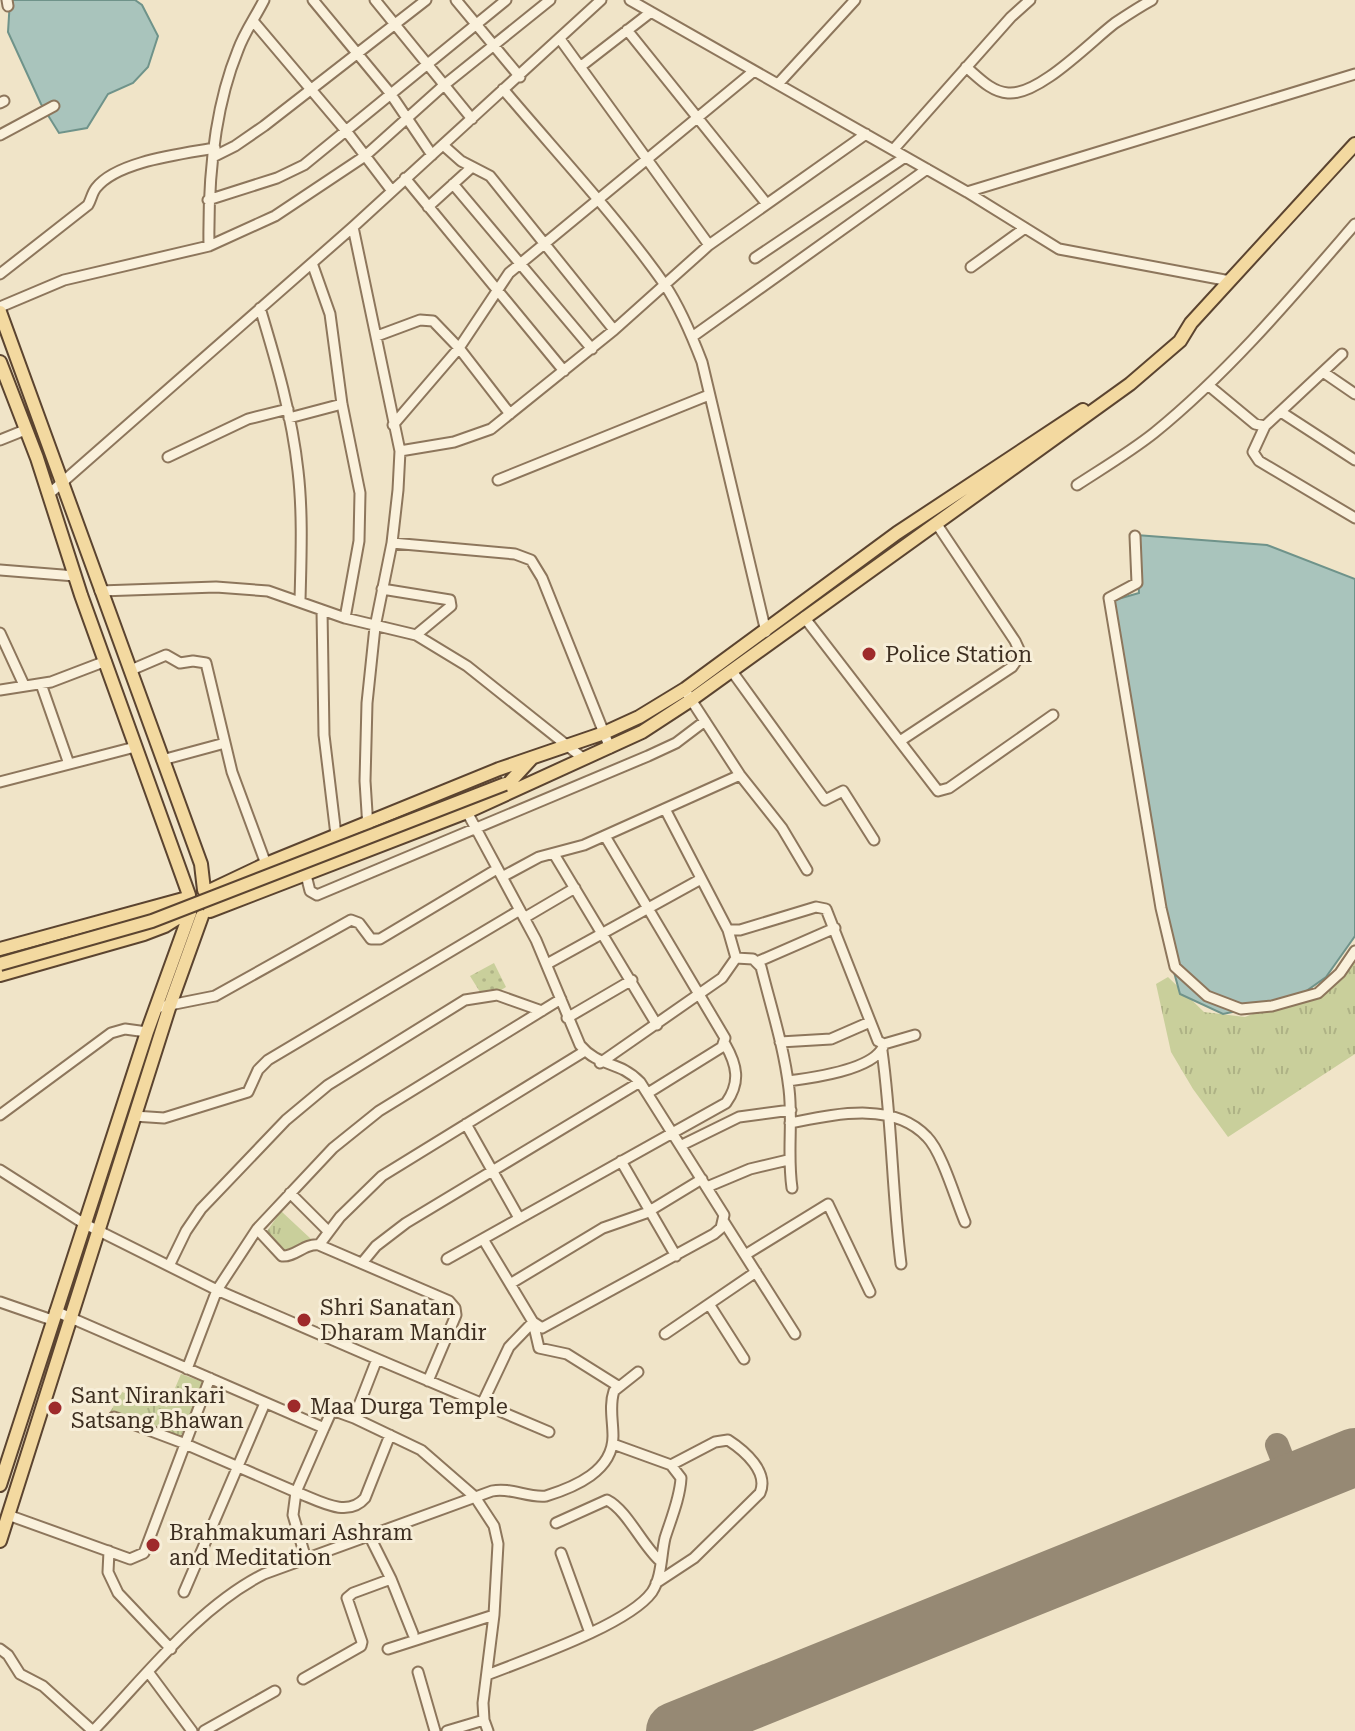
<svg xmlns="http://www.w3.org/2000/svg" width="1355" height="1731" font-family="'Roboto Serif',serif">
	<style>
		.grass { fill: url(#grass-dots) }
		.park { fill: url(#park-tufts) }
		.water { fill: #a9c4bc; stroke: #6f938a; stroke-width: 2 }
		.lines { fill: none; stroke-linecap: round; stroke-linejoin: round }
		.taxiway { stroke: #968974; stroke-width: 24 }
		.runway { stroke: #968974; stroke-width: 58 }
		.minor-casing { stroke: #8d765c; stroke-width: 13 }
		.major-casing { stroke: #5b4430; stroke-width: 16 }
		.minor { stroke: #faf1dc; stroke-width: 9 }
		.major { stroke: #f3d9a0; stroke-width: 12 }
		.major-bridge-casing { stroke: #5b4430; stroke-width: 16; stroke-linecap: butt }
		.major-bridge { stroke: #f3d9a0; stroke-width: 12 }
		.poi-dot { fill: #9e2a2b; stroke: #f7eed8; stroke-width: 3 }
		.labels { text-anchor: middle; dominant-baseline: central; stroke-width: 6; stroke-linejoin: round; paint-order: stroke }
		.poi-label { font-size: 22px; fill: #3d2e20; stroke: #f7eed8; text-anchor: start }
	</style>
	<defs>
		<pattern id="grass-dots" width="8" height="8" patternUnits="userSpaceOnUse" patternTransform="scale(2)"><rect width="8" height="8" fill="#c9cf9b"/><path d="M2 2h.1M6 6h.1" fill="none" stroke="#aeb285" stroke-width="1.8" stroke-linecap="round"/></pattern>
		<pattern id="park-tufts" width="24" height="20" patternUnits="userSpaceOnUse" patternTransform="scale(2)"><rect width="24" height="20" fill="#c9cf9b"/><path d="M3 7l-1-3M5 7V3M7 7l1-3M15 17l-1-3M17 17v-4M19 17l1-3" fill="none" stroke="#aeb285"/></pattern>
	</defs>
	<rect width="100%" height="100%" fill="#f0e4c8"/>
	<!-- grass -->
	<path class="grass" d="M494,963L506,987L485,1000L470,976Z"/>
	<!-- park -->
	<path class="park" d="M1355,946V1054L1228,1137L1193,1089L1171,1052L1156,984L1168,977L1204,1012L1245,1017L1326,985Z
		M281,1211L311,1239L284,1259L261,1240Z
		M181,1374L203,1382L181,1436L110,1412L122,1392L167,1407Z"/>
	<!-- water -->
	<path class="water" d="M10,0H135L142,5L158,36L148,67L133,83L108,94L87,128L59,133L41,104L8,32Z
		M1136,535L1267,545L1355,579V936L1326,977L1295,999L1223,1014L1180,994L1159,917L1111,601L1139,593Z"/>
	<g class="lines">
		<!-- taxiway -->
		<path class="taxiway" d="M1277,1445L1291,1481"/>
		<!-- runway -->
		<path class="runway" d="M675,1731L1355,1457"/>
		<defs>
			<path id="minor" d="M7,0L8,6
				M313,0L390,93L432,155
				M375,0L472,119
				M456,0L520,77
				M630,0L967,192L1059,249L1230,281
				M253,21L347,132L392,191
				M627,30L766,203
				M560,39L709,245
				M580,67L651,12
				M966,67C978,77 991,92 1008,93C1039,96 1091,41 1115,23C1127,15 1139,7 1152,0
				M778,84L855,0
				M503,89C556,152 618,218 665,285C681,309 692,336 702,362L766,632
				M0,103L4,101
				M0,135L54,106
				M443,145L461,161L490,176L614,330
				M893,150L1011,17L1030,0
				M213,157L235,146L264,126L426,0
				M405,178L564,371
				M453,184L592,349
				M967,192L1355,74
				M208,200L277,178L304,165L506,0
				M428,207L472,167
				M353,227L400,451L398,490L392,543L375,627L367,703L365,781L368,828
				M209,246C208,182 213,111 238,50C244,33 256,16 264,0
				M755,258L905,157
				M312,263L330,314L342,404L360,493L359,541L345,618
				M971,267L1025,228
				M0,274L88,205C91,200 92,193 96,188C117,161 182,154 215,148
				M0,307L64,280L209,246L275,216L365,156L443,86L550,0
				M260,308C276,361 292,415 298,471C303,514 301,558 300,601
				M377,336L420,320L433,321L459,348L510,414
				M692,337L927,169
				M1323,372L1355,394
				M1208,385L1255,424L1265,426L1342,354
				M1281,412L1355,460
				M289,418L342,404
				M393,425L459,348L509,273L754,71
				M1265,426L1253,452L1259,461L1355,518
				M0,440L25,430
				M400,451L454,442L491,429L614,330L709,245L866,134
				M168,457L248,419L288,409
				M498,480L709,395
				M1077,485C1103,468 1130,452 1154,433C1229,372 1292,297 1355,224
				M49,494L353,227L601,0
				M1135,536L1137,583L1109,598L1161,908L1175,967L1207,996L1241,1009L1272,1006L1318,993L1340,973L1355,951
				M392,543L515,554L531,560L542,578L610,748
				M0,570L75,576
				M382,589L450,600L451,606L416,635
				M100,591L216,587L268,591L345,618L416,635L467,666L584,759
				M322,610L324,735L336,835
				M804,617L938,791L949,788L1053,715
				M0,633L24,685
				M131,670L166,655L180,663L193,661L206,663L232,772L266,864
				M731,670L825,800L843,791L874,840
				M41,684L69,764
				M0,690L51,682L106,661
				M688,695L740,775L782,828L807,870
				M900,741L1012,667L1021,654L1015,641L936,523
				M162,760L225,743
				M0,782L135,747
				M665,809L728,930H740L816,907L826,909L878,1041L884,1044L915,1035
				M467,812L536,940L580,1045C599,1068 619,1060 640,1082L724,1215L721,1228L714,1234L542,1328L533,1322L483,1239
				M605,836L725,1038L722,1047L648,1093
				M554,854L657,1025
				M306,875L310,891L317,895L648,756L676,743L705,721
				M502,877L539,857L584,845L740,775
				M524,918L575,888
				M736,958L753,959L761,967C771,1007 784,1047 789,1089C793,1122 787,1154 792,1188
				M757,962L835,928
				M547,964L701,879
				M155,1008L215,996L351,920L359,923L371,939H380L497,869
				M567,1018L632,980
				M780,1042L831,1039L870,1022
				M882,1051C892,1122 892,1193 901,1264
				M600,1063L722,978L736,958L728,930
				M788,1081C812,1078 872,1070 883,1047
				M0,1115L111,1033L125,1029L147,1032
				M134,1116L164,1118L248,1092L258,1070L268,1060L520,910
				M790,1123C832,1115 893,1100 927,1137C942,1152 956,1201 965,1222
				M466,1124L519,1218
				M682,1145L739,1117L791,1110
				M621,1161L676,1256
				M0,1170L83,1223L217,1290L377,1359L354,1418L421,1450L475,1497L494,1526L498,1544L494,1615L483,1703L484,1720L488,1731
				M707,1187L750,1169L788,1160
				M290,1193L328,1231
				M724,1222L795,1334
				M257,1229L282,1256C296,1257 304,1243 319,1245L449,1301L455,1308L456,1315L428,1381
				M319,1245L340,1217L382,1176L585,1051
				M745,1255L828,1204L870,1292
				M447,1259L726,1103C741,1082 737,1065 725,1044
				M362,1263L376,1246L406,1223L640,1082
				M169,1266L186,1231L201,1209L286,1120L328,1085L465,1000L497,995L542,1011
				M510,1284L603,1228L646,1213L702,1179
				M0,1302L52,1320
				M709,1304L744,1359
				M55,1311L324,1428L332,1410L354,1418
				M665,1334L756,1272
				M377,1359L549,1432
				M187,1369L217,1290L257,1229L333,1148L379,1111L561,999
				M482,1404L509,1347L533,1322L539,1348L567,1354L618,1386
				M114,1417L183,1443L296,1492L324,1428
				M8,1515L130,1559L144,1553L210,1378
				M556,1523L607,1500C627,1510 642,1545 660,1561
				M370,1537L391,1579L413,1634
				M109,1551L108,1572L118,1593L171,1649
				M561,1553L590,1633
				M306,1559L293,1515L296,1492C318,1500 347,1519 365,1498L390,1435
				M656,1583L694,1558L760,1493C769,1472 745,1451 728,1440L715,1442L671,1465
				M184,1592L265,1403
				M0,1649L8,1655L20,1674L43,1686L93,1731
				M388,1649L494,1615
				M418,1672L435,1731
				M149,1673L192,1731
				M487,1675C527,1659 628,1625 652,1592C662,1577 661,1555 665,1538C671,1519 680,1498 681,1478L671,1465L613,1444
				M303,1679L361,1646L362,1642L347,1598L353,1593L391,1579
				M93,1731C144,1678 198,1607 264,1574L492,1491C511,1487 527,1498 546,1496C575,1487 613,1471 613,1436C613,1421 609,1405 614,1391L638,1372
				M204,1731L275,1691
				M447,1731L484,1720"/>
			<path id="major" d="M0,312L201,864L204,890
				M0,362L37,458L81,595L189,895
				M510,782L532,758
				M207,892L266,864L499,769L604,733L639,717L685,689L897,533L1083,410
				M210,911L467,812L642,732L691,700L1130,384L1180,341L1191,323L1355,144
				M0,949L187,898
				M0,975L144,934L165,926L189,911
				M0,1485L147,1032L190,913
				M0,1541L170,1005L202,916"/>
		</defs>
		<!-- minor casing -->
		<use href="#minor" class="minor-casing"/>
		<!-- major casing -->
		<use href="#major" class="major-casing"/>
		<!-- minor -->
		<use href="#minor" class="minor"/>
		<!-- major -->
		<use href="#major" class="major"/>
		<defs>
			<path id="major-bridge" d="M0,964L152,921L505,784"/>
		</defs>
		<!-- major-bridge casing -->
		<use href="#major-bridge" class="major-bridge-casing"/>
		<!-- major-bridge -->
		<use href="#major-bridge" class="major-bridge"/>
	</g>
	<!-- markers -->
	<g class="poi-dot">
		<circle cx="869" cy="654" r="8"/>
		<circle cx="304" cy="1320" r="8"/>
		<circle cx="294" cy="1406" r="8"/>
		<circle cx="55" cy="1408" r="8"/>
		<circle cx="153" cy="1545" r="8"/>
	</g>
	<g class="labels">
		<!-- poi labels -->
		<g class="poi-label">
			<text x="885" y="654">Police Station</text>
			<text x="320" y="1307">Shri Sanatan<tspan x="320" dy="25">Dharam Mandir</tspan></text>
			<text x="71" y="1395">Sant Nirankari<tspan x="71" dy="25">Satsang Bhawan</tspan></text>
			<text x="310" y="1406">Maa Durga Temple</text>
			<text x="169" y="1532">Brahmakumari Ashram<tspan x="169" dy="25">and Meditation</tspan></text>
		</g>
	</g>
</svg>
